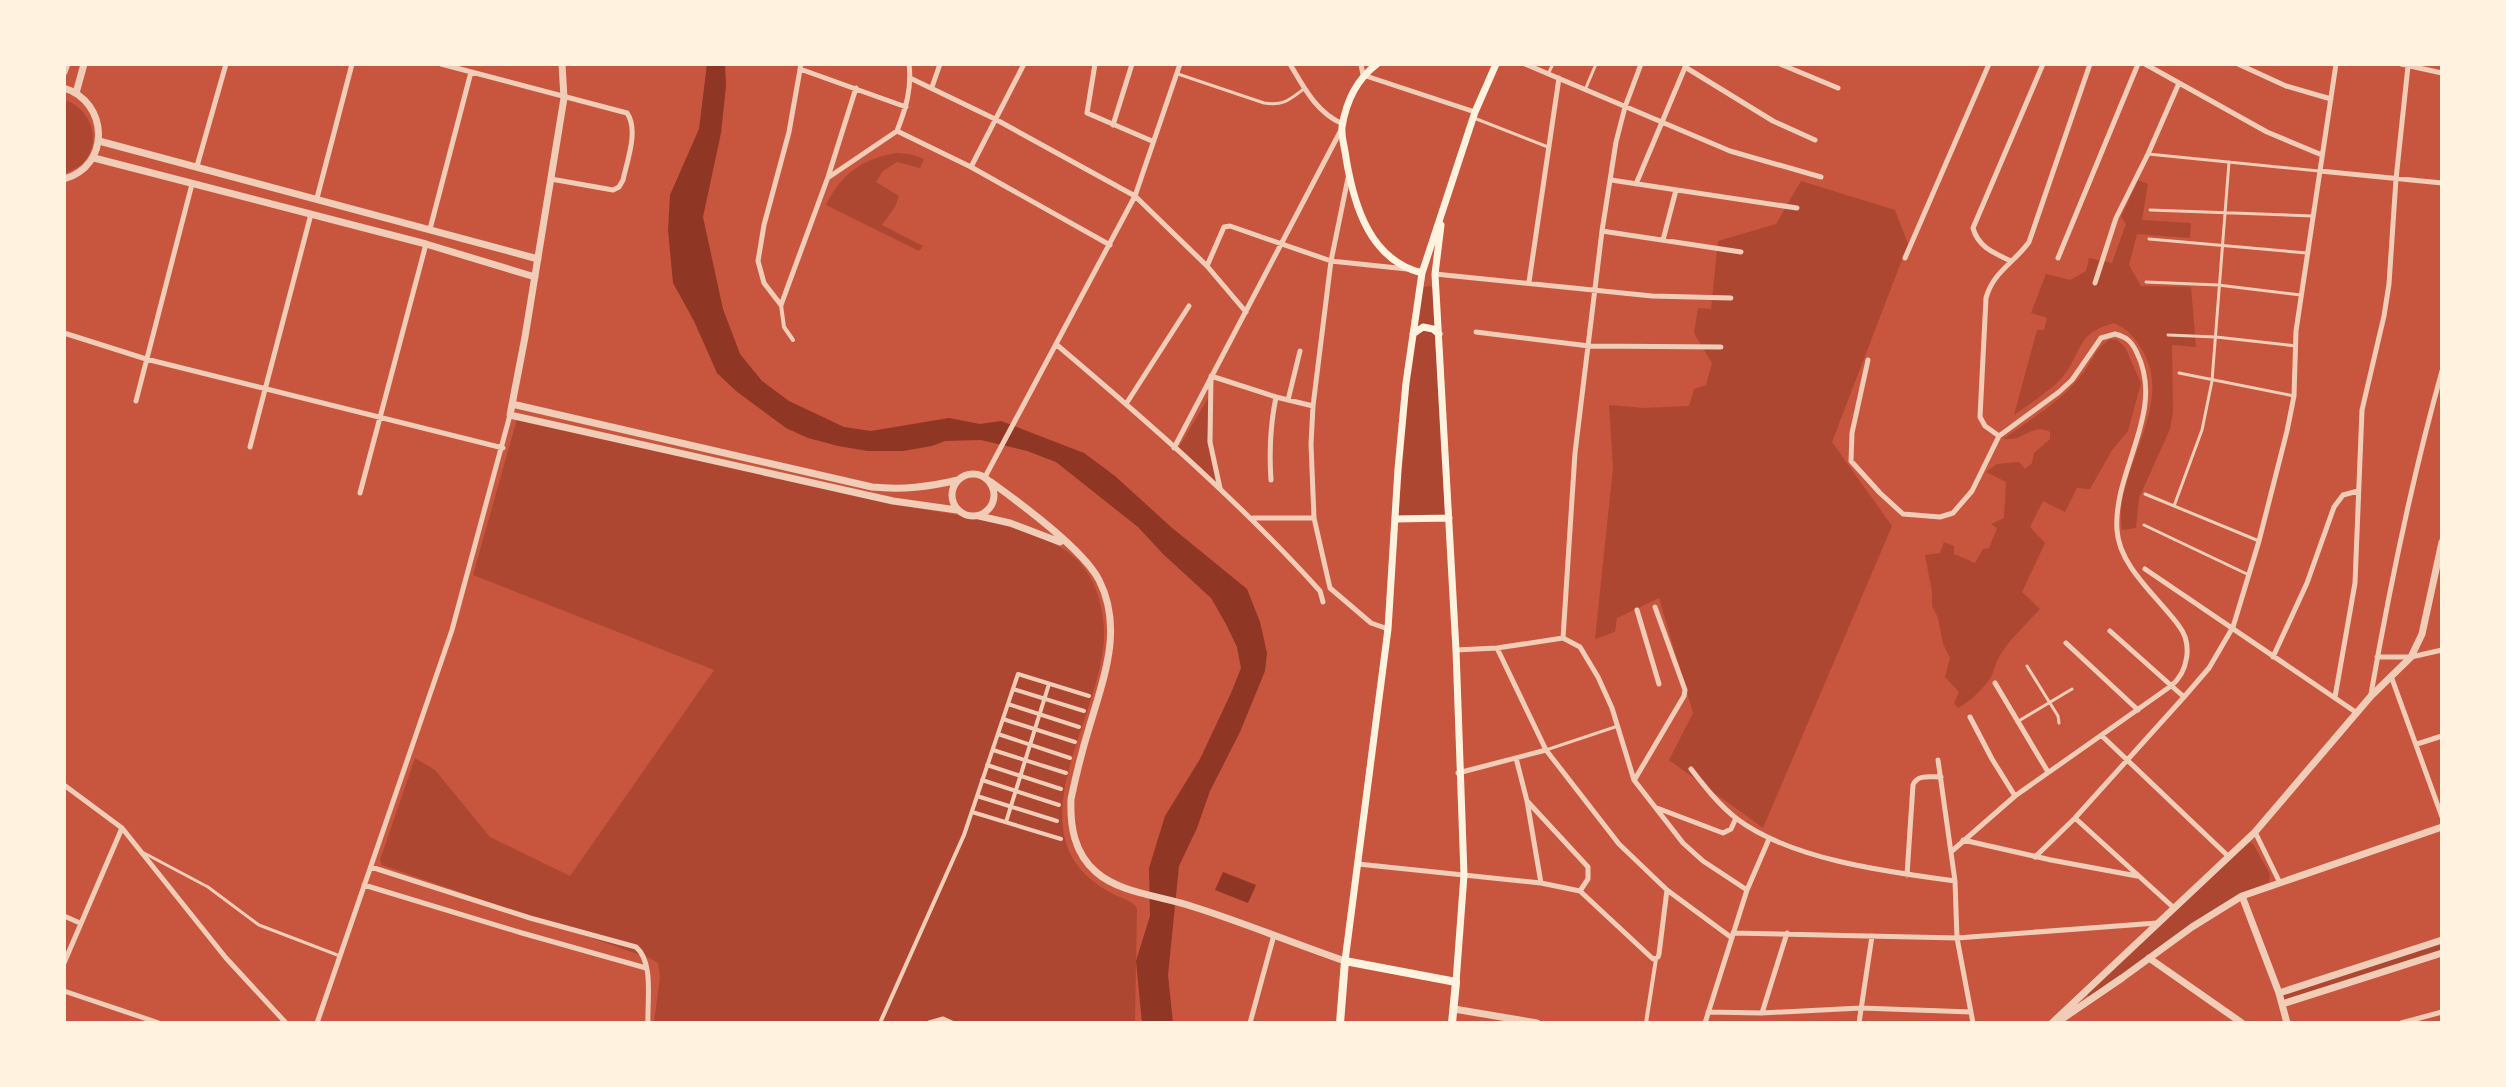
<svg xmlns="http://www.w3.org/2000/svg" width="2506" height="1087" font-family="'Work Sans',sans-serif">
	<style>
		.green { fill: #ae4732 }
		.water { fill: #8f3625 }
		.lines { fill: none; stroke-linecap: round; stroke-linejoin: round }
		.service { stroke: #f1ccb7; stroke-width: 3 }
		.pedestrian { stroke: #f1ccb7; stroke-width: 4 }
		.minor { stroke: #f1ccb7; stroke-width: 5 }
		.tertiary { stroke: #f1ccb7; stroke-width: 7 }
		.secondary { stroke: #fff3e0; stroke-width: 7 }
		.primary { stroke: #fff3e0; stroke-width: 8 }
	</style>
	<rect width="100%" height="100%" fill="#c8553d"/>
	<!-- green -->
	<path class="green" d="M64,100C89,107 102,137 86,159C81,167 72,170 64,174Z
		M897,153L910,154L924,159L920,168L897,162L883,171L876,182L899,196L895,207L882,225L923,246L919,251L826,205C841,174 863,158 897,153Z
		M2138,180L2148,184L2142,220L2191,223L2190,238L2137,234L2129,265L2141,286L2191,287L2196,347L2172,345L2173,412L2170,429L2139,498L2136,528L2122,530C2112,474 2174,409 2144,353C2135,338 2129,330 2114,323C2073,334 2084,353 2060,380C2047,393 2029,404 2014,415L2037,330H2044L2047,318L2031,313L2046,274L2070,280L2086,271L2089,258L2112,263L2126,224L2121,217Z
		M1801,181L1895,210L1908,244L1832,442L1892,526L1763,828L1669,760L1693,713L1659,598L1617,618L1615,632L1595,639L1613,468L1609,405L1644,408L1689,406L1694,389L1706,385L1712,363L1694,333L1698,308L1711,309L1718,241L1776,224Z
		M1431,286L1433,289L1446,521H1398L1410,374L1422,287Z
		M2111,339L2117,340L2125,347L2141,383L2128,431L2112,450L2090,489L2077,488L2065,512L2043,501L2030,527L2045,543L2022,592L2040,609C2026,625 2008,640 1998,659C1995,664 1994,671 1991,677C1983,689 1971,701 1958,708L1954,703L1959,692L1945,677L1950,658L1943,644L1938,618L1932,606V592L1925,555L1940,553L1944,542L1954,546V554L1975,563L1983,549L1989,548L1997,528L1991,524L2004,518L2006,482L1986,472L1997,464L2019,462L2025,469L2032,463L2034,453L2050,439V432C2037,425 2030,433 2017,438C2013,439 2008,439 2003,439C2028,421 2059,403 2079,378C2091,365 2095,347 2111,339Z
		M1210,395L1207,442L1216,482L1179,447Z
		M517,419C643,447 769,477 896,504C951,516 1016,519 1065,550C1091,567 1102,597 1104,628C1107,700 1037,792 1072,857C1082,875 1099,887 1117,896C1125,899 1132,901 1137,908L1135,1023H654L660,977L658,963L649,958L382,865L380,860L415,758L435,770L490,837L570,876L714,670L473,575Z
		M2249,842L2253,844L2270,874L2269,882L2241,894L2091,997L2088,996V993Z
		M2442,942V951L2284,1001L2281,994Z"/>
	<!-- water -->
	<path class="water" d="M707,64H725L726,86L721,133L703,217L723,309L740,354L762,381L789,401L844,427L871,431L949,418L980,424L1001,421L1084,453L1115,476L1171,527L1247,589L1260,622L1267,653L1265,671L1240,732L1210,791L1197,828L1179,866L1168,975L1173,1023H1142L1136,961L1150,916L1149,868L1165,816L1200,759L1231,693L1241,668L1237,647L1226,624L1211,598L1163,554L1138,527L1056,462L1027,451L981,440L945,441L932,446L903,451H868L838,446L808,438L786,428L736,391L717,373L694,321L673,283L668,230L670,195L699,129Z
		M1223,872L1256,885L1248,903L1215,890Z"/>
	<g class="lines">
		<!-- service -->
		<path class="service" d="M1178,74L1264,103C1284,106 1289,100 1305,88
			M1548,74L1553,64
			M1585,90L1596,64
			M1474,118L1548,147
			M2148,154L2319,171
			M2150,210L2312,216
			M2149,239L2307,253
			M2146,282L2218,285L2301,295
			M2168,335L2216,337L2296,346
			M2179,373L2294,396
			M2145,494L2259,541
			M2174,506L2202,430L2212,381L2229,162
			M2144,525L2249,575
			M2027,666L2058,716L2059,723
			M2017,722L2072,689
			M1546,750L1618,726
			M144,853L208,887L259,925L340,956"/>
		<!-- pedestrian -->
		<path class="pedestrian" d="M781,305L784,327L793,340
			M1013,689L1084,711
			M1008,704L1079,727
			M1003,719L1075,742
			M998,734L1070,758
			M993,750L1066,773
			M987,765L1061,789
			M982,780L1059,805
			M977,796L1057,821
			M972,812L1061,839
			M1006,822L1049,684
			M880,1023L964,835L1018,674L1089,696
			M1646,1023L1656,959"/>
		<!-- minor -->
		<path class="minor" d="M441,64L627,113C639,130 627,161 623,180L619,187L613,190L551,179
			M1095,64L1087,113L1152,141
			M1290,64C1304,88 1317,113 1343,124
			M1361,64L1363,75L1475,112
			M1525,64L1730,151L1821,177
			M1780,64L1838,88
			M2145,64L2267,132L2322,155
			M2238,64L2286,86L2331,99
			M2401,64L2442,73
			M1685,67L1773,121L1815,140
			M800,69L906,107
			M910,78L995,119L1135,196L1207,266L1246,312
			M932,87L940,64
			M1113,125L1132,64
			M897,131L971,167L1110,245
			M897,131C906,108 912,88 909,64
			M197,166L226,64
			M971,167L1024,64
			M2320,171L2442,183
			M829,177L897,131
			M1348,178L1331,261L1313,406L1311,444L1314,518L1330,588L1371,623L1388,629
			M1611,180L1797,208
			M1636,184L1686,65
			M317,198L352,64
			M430,229L471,72
			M1602,231L1741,252
			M1663,240L1676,190
			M1905,258L1989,64
			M2058,258L2138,64
			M2011,261C1994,253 1978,247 1973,228L2043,64
			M1207,266L1224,227L1230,226L1331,261L1407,269
			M1435,274L1652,296L1731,298
			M1529,282L1559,78
			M2095,283L2116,218L2148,154L2179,83
			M781,305L764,283L758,261L764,225L789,132L801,64
			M781,305L828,177L856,88
			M1476,332L1589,346L1721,347
			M64,333L146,359L503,448
			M1057,345C1149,423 1240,502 1320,591L1323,602
			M1868,360L1852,433L1851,461L1880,493L1903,514L1940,517L1953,513L1972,491L1999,436L2059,392L2072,380L2101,338L2115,334C2127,337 2132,342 2137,353C2166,412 2113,470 2117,530C2119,567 2159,598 2179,626C2193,644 2188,672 2171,686L2015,796L1952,851
			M1288,400L1300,351
			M136,401L192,184
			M1126,404L1189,306
			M1999,436L1985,426L1980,417L1986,298C1993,272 2014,263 2029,242L2090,64
			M250,447L311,214
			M1174,448L1341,130
			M985,477L1135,196L1180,64
			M1271,480C1269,451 1270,426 1276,397
			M1220,488L1210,442L1211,376L1276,397L1313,406
			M360,493L426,244
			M1253,518H1314
			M2145,569L2357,713
			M1637,610L1659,684
			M2110,631L2184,697
			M1563,638L1575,453L1602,231L1616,142L1625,107L1641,64
			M1563,638L1580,647L1598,677L1612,708L1634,780L1683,843L1703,861L1747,890
			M2066,643L2138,710
			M1497,648L1546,750L1619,844L1667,890L1732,938
			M1456,650L1497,648L1563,638
			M2273,657L2307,583L2334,507L2343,495L2358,491
			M2377,657H2411L2442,650
			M2391,676L2442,817
			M1995,683L2048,772
			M2371,694C2390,585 2412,478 2442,371
			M2335,697L2355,583L2362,410L2384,316L2389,284L2396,179L2408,66
			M1970,717L1992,759L2015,796
			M2102,736L2228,856
			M2417,744L2442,736
			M1516,758L1527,801L1541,883
			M1938,760L1955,881L1957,938L1973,1023
			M1691,769C1705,787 1719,805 1737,819C1792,860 1888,872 1955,881
			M1458,773L1546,750
			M1635,779L1684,696L1685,690L1655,607
			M64,785L122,828L226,958L286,1023
			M1528,802L1588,867V879L1580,891
			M1657,808L1723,833L1731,829L1736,818
			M2075,818L2174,908
			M2255,832L2279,881
			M1963,840L2051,860L2137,876
			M2035,857L2075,818L2184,697L2209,668L2233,627L2259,541L2287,431L2294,396L2296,331L2336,64
			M1358,864L1541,883L1580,891L1653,959L1658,957L1659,954L1667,890
			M371,867L530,918L636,947C654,962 647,1001 648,1023
			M1907,875L1913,785C1917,774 1931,777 1941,777
			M364,885L522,933L646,968
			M64,916L80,923
			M1733,933L1957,938L2157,923
			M64,963L122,828
			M64,991L159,1023
			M1708,1012L1762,1013L1861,1008L1971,1012
			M1762,1013L1787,933
			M317,1023L452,630L510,415
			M929,1023L943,1019L952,1023
			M1250,1023L1274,935
			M1705,1023L1747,890L1769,839
			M1859,1023L1872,936
			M2401,1023L2442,1012"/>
		<!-- tertiary -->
		<path class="tertiary" d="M562,64L564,98L525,337L510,415L893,501L957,510
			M64,72L67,64
			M64,88C109,102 111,166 64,179
			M76,93L84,64
			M99,141L538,259
			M94,158L426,244L535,277
			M512,404L872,487C903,490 928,487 958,480
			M952 495a21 21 0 1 1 42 0a21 21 0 1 1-42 0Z
			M991,482C1020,503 1083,549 1099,580C1124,629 1103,680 1089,728C1082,751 1076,775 1071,799C1070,826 1074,853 1096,872C1121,894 1163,896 1194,907C1245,923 1295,944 1345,961
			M979,516L1010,523L1060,542
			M2242,896L2279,993L2287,1023
			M2149,958L2242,1023
			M2279,993L2442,940
			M2282,1004L2442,953
			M1454,1009L1537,1023
			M2062,1019L2122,978L2192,927L2242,896L2442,827
			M2052,1023L2255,832L2371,696L2411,657L2422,634L2442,542"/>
		<!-- secondary -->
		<path class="secondary" d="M1377,64C1357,79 1346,102 1342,127C1341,137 1345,148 1346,158C1354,206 1370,260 1422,273
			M1441,225L1435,274L1456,650L1464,875L1456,982
			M1413,334L1423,327L1433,329L1439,334
			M1396,519L1449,518
			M1345,961L1388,629L1398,469L1406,383L1422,273L1475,112L1496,64"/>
		<!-- primary -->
		<path class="primary" d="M1340,1023L1345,961L1456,982L1452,1023"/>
	</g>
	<!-- border -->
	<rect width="2506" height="1087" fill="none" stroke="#fff3e0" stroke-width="132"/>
</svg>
